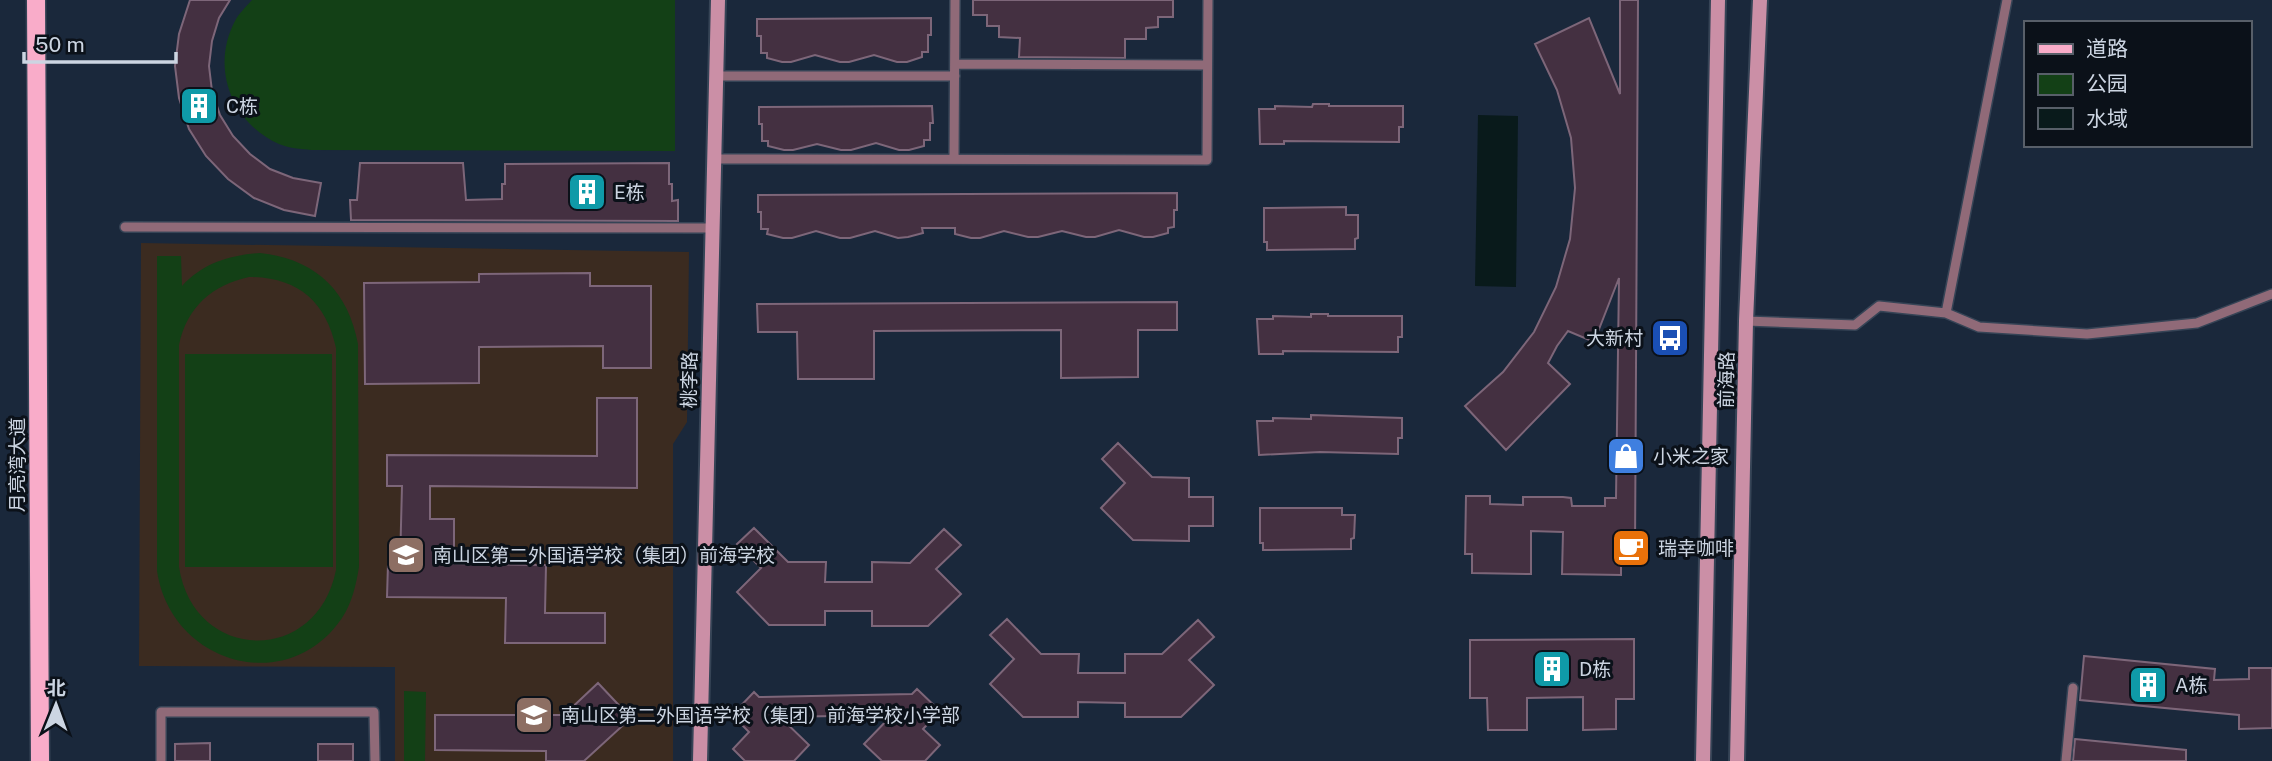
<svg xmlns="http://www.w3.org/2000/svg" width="2272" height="761" font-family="'Public Sans','Noto Sans SC',sans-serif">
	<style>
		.education { fill: #3b2b20 }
		.green { fill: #134016; fill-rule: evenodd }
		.water { fill: #091a1b }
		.building { fill: #443041; stroke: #7d6679; stroke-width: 2 }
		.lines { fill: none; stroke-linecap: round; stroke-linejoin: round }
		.lane-casing { stroke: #364456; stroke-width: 12 }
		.secondary-casing { stroke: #364456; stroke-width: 18 }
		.primary-casing { stroke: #364456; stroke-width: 21 }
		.lane { stroke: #906a78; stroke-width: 9 }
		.secondary { stroke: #cb8fa6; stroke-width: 14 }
		.primary { stroke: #f9acc9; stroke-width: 18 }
		.labels { text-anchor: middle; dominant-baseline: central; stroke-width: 6; stroke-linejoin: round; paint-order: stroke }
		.poi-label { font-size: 19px; fill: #ccd5e2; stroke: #0b1119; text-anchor: start }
		.street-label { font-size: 19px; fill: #ccd5e2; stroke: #0b1119 }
	</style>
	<rect width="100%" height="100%" fill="#1a283b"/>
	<!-- education -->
	<path class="education" d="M141,243L689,252L687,422L673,444V761H395V667L139,666Z"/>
	<!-- green -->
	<path class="green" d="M252,0H675V151L311,150C301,149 288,148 279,144C232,123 210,68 235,21C239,13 246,7 252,0Z
		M260,253C315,259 348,290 358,344L359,567C356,585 352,603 342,618C288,698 171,664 157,571V256H181L182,286C203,263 230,255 260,253ZM249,277C297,277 326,301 336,348V570C317,666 194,663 179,567V345C187,307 212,285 249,277Z
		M185,354H332L333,567H185Z
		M404,691L426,692L425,761H404Z"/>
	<!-- water -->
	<path class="water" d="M1478,115L1518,116L1516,287L1475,286Z"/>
	<!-- building -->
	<path class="building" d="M190,0H230L219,18L212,41L209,66L212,91L220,115L233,136L250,154L270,169L293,178L321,183L315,216L284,210L254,198L228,179L206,156L189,129L179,98L175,66L179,34Z
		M973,0H1173V17H1158V27L1146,28V39H1125V58L1019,57L1020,38L999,37V26H987V15H973Z
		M1620,0H1638L1635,551L1628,550V556H1621V575L1562,574L1563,532L1531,531V574L1472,573V554H1465L1466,496H1490V504L1523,505V497H1563L1571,498L1572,506H1605V498H1616L1619,278L1594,342L1568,331L1557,346L1548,363L1570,384L1506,450L1465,406L1503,372L1534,332L1556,287L1570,239L1575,188L1571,138L1557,90L1535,44L1589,18L1620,94Z
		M931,18V35H928V52H922V57L907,62H897L874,55L849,62H840L815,55L791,62H782L767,58V53H761V36H757V19Z
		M1313,104H1329V106H1403V127H1399V142L1284,141V144H1260L1259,109H1275V106L1312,107Z
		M932,106L933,123H930V140H924V146L909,150H899L876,143L851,150H841L817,144L793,150H784L768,146V141H762V124H759V107Z
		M360,163H463L466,200L502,199V184H505V164L669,163V184H672V201L678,200V221L351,220L350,200H357Z
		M1177,193V210H1174V227L1168,228V233L1153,237H1144L1119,230L1095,237H1086L1062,231L1038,237H1028L1004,231L980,238H971L955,234V228H922L923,233L908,237L898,238L875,231L850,238H840L816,231L792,238H783L767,234L768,229H761V212H758V195Z
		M1346,207V215H1358V238L1355,239V249L1267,250V242H1264V208Z
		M590,273V286H651V368H603V346L479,347V383L365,384L364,283L479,282V274Z
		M1177,302V330H1138V377L1061,378V330L874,331V379H798L797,332H758L757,304Z
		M1311,314H1328V316H1402V337H1398V352L1283,351V354H1259L1257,319H1273V316L1311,317Z
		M597,398H637V488L430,486V519H454V564L546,565L545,613H605V643H505L506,598L387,597L388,564H400L402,486H387V455L597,456Z
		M1311,415L1402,418V438H1398V454L1320,452L1259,455L1257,421H1273V418L1311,419Z
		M1118,443L1152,477L1189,478V497H1213V526H1189V541L1133,540L1101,508L1125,483L1102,459Z
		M1260,508H1342V515H1355L1354,538L1351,539V549L1263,550V543H1260Z
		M754,528L788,562H826L825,582H872V562L910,563L944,529L961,545L936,569L961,594L928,626H872V611H825V625H769L737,592L761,568L737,544Z
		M1007,619L1041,654H1079L1078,673H1125V654H1162L1198,620L1214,637L1189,660L1214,685L1181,717H1125V703L1078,702V717H1023L990,684L1014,659L990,635Z
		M1634,639V699H1616V729L1583,730V697L1527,698V730H1488L1487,698H1470V640Z
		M2084,656L2215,669L2214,680L2249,679V668H2272V728L2239,729V715L2080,700Z
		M598,683L631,718L584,761H546V751L435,750V715H564Z
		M917,689L940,711L923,729L940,745L925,761H882L864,744L892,715L780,717L809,745L794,761H745L733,749L749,732L732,715L754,692L759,697L912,694Z
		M2075,739L2186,750V761H2073Z
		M210,743V761H175V744Z
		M318,744H353V761H318Z"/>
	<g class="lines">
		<defs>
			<path id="lane" d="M955,64L1207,65
				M716,76H955
				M714,159L1207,160L1208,0
				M954,159L955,0
				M125,227L712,228
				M1946,313L1979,327L2087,334L2197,323L2272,294
				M1746,321L1855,325L1879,306L1946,313L2007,0
				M161,761V712H374L375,761
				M2066,761L2073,688"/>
			<path id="secondary" d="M700,761L718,0
				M1703,761L1718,0
				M1737,761L1746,321L1760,0"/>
			<path id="primary" d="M36,0L40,761"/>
		</defs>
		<!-- lane casing -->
		<use href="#lane" class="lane-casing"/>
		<!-- secondary casing -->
		<use href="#secondary" class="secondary-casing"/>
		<!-- primary casing -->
		<use href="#primary" class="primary-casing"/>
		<!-- lane -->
		<use href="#lane" class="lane"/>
		<!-- secondary -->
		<use href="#secondary" class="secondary"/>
		<!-- primary -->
		<use href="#primary" class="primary"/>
	</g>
	<!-- icons -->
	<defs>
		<symbol id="building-square" viewBox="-11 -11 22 22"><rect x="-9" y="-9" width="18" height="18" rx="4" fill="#0f9aa8" stroke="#0b1119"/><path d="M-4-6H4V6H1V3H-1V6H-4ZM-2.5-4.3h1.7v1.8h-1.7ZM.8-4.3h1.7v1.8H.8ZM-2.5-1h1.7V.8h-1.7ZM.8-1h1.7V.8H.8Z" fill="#fff"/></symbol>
		<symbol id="bus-square" viewBox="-11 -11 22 22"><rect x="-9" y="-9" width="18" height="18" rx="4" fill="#1a4fb4" stroke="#0b1119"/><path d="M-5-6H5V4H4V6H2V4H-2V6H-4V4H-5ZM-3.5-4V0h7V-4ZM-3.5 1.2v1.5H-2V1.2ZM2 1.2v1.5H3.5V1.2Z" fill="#fff"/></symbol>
		<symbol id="shop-square" viewBox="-11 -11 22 22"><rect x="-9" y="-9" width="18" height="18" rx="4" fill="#3f7fe0" stroke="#0b1119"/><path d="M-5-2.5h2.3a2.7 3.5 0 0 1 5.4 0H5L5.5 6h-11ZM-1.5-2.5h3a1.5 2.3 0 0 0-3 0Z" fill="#fff"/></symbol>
		<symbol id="cafe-square" viewBox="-11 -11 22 22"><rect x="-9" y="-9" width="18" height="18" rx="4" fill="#e8710a" stroke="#0b1119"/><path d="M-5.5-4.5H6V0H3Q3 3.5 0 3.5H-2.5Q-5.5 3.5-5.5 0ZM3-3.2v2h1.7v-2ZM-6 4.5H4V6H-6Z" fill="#fff"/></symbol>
		<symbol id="school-square" viewBox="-11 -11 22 22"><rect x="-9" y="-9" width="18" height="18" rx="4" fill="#8d6e63" stroke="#0b1119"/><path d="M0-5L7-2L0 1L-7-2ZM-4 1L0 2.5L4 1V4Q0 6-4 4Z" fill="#fff"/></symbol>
	</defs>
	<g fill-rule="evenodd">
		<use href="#building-square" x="177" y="84" width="44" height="44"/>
		<use href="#building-square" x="565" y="170" width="44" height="44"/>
		<use href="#bus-square" x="1648" y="316" width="44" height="44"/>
		<use href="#shop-square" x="1604" y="434" width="44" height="44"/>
		<use href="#cafe-square" x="1609" y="526" width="44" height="44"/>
		<use href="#school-square" x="384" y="533" width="44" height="44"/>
		<use href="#building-square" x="1530" y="647" width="44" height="44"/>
		<use href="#building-square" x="2126" y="663" width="44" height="44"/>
		<use href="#school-square" x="512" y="693" width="44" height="44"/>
	</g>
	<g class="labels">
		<!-- poi labels -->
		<g class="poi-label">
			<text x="226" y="106">C栋</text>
			<text x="614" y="192">E栋</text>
			<text x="1643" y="338" text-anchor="end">大新村</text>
			<text x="1653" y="456">小米之家</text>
			<text x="1658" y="548">瑞幸咖啡</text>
			<text x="433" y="555">南山区第二外国语学校（集团）前海学校</text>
			<text x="1579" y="669">D栋</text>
			<text x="2175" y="685">A栋</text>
			<text x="561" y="715">南山区第二外国语学校（集团）前海学校小学部</text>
		</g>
		<!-- street labels -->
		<g class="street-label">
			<text transform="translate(689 380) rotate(-89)">桃李路</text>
			<text transform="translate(1726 380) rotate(-89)">前海路</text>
			<text transform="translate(17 465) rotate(-90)">月亮湾大道</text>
		</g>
	</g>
	<!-- legend -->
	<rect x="2024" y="21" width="228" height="126" fill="#0b1119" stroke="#585f69" stroke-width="2"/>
	<rect x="2038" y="44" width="35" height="10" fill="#f9acc9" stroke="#585f69" stroke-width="2"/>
	<text x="2086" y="56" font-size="21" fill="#ccd5e2">道路</text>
	<rect x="2038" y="74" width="35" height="21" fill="#134016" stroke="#585f69" stroke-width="2"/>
	<text x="2086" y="91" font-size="21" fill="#ccd5e2">公园</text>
	<rect x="2038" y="108" width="35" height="21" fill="#091a1b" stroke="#585f69" stroke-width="2"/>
	<text x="2086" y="126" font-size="21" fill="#ccd5e2">水域</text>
	<!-- north arrow -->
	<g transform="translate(56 705) rotate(1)" stroke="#0b1119" stroke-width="5" paint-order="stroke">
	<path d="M0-5L12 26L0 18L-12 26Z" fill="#ccd5e2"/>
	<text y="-10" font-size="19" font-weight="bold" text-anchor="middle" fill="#ccd5e2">北</text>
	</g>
	<!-- scale -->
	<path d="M24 52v10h152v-10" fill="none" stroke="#ccd5e2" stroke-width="3.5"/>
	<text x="35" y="52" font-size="21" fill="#ccd5e2" stroke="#0b1119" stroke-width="5" paint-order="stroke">50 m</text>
</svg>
